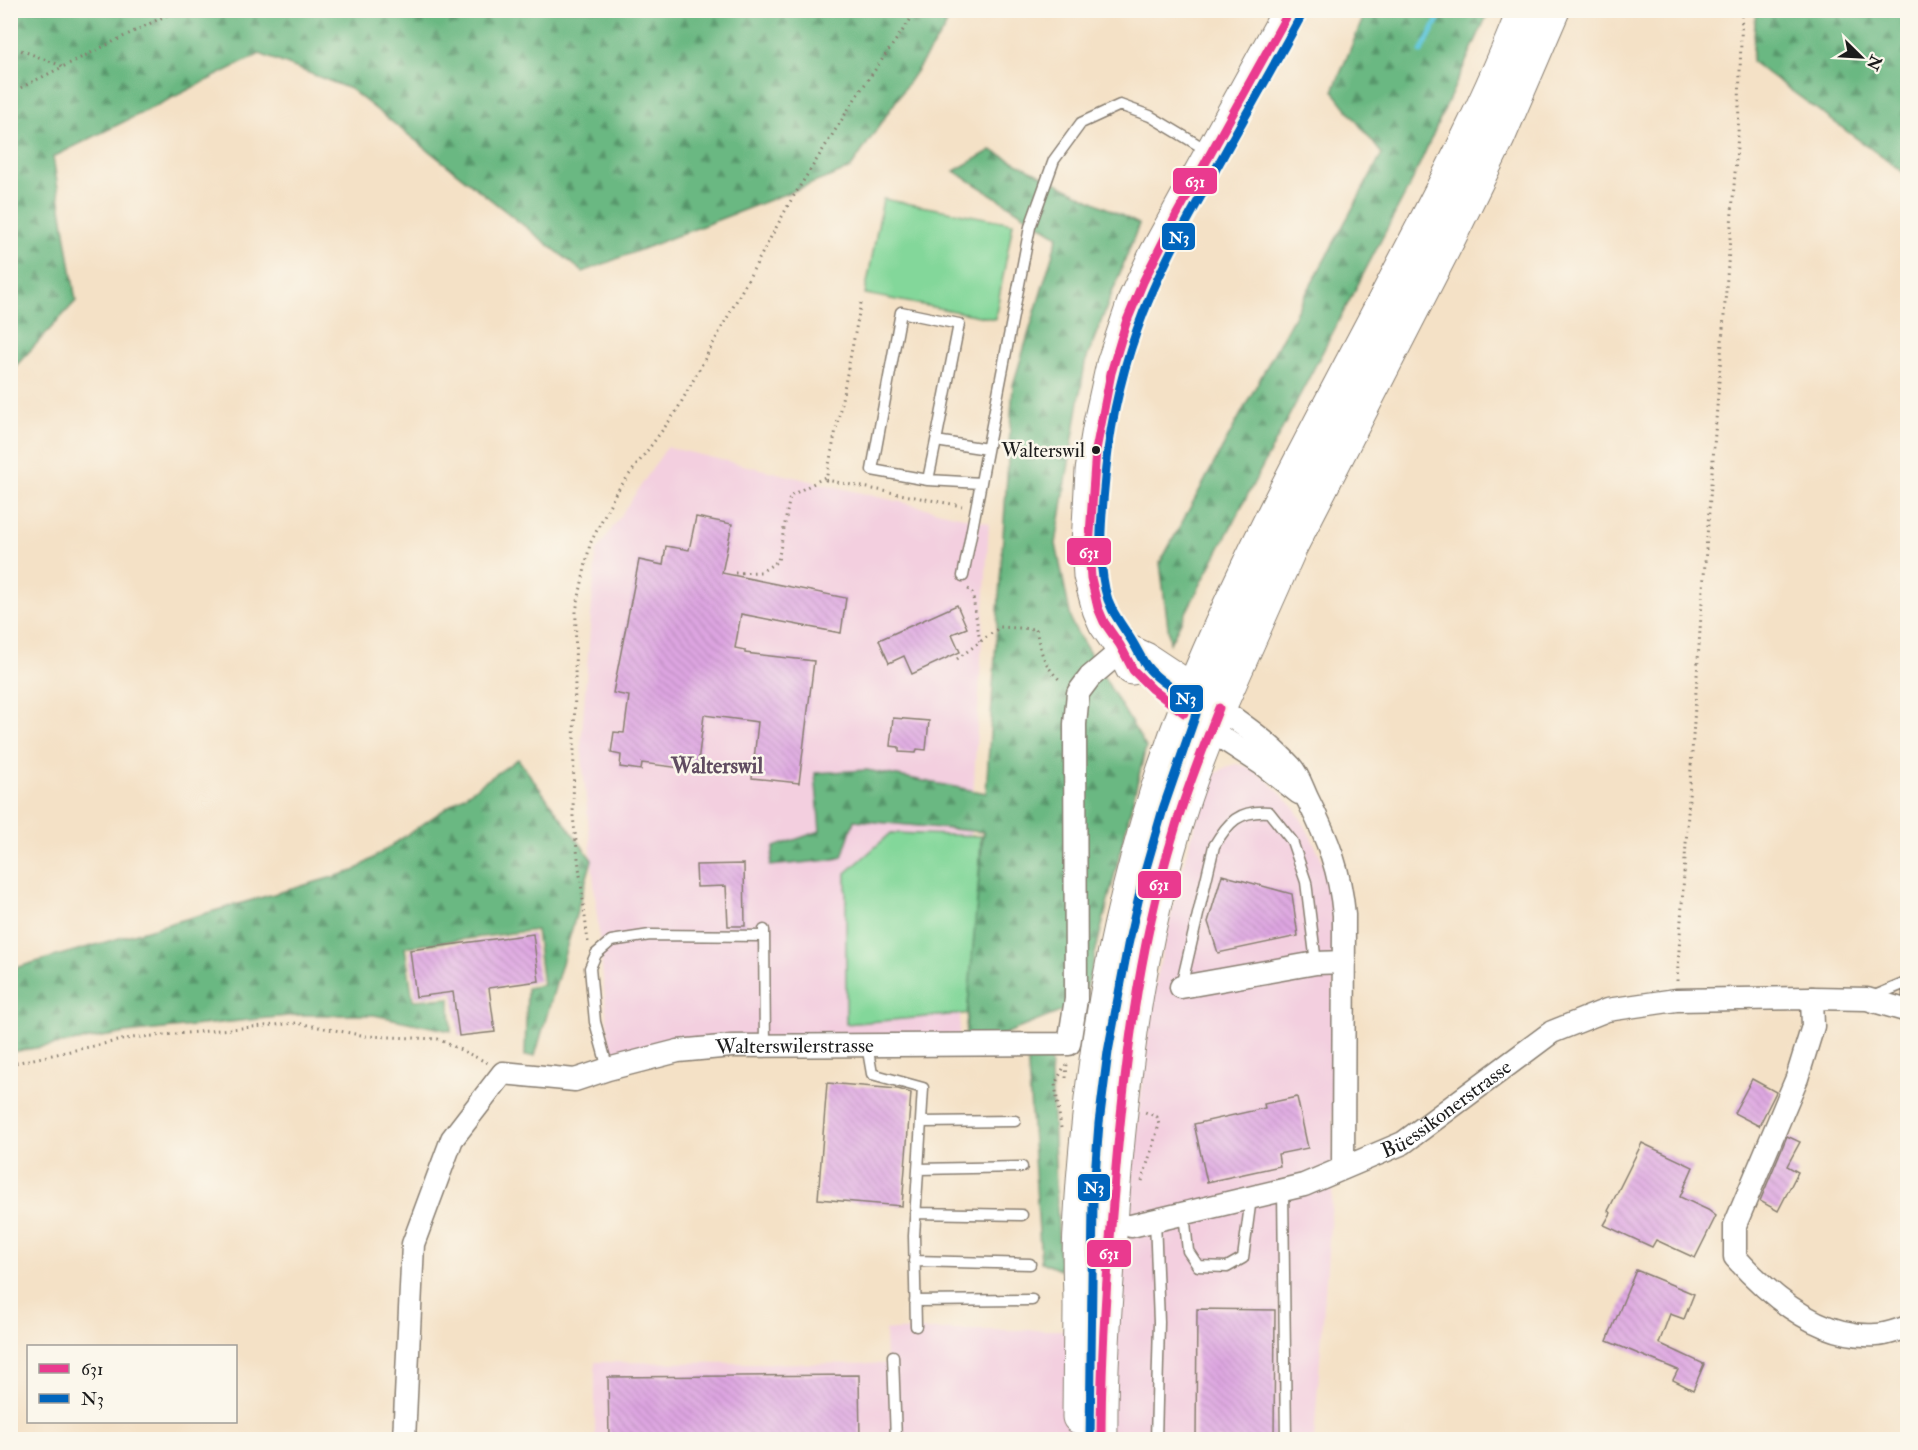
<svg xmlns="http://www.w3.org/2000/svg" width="1918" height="1450" font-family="'IM FELL Double Pica',serif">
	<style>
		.built { fill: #f3cfdf }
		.grass { fill: #83d79a; stroke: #507a5b; stroke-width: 1.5 }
		.forest { fill: url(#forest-firs); stroke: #436a4f; stroke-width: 1.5 }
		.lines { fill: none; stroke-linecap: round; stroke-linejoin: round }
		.stream { stroke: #60c7dd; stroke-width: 5 }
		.building { fill: url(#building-back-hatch) }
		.lane-casing { stroke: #887e71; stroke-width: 13 }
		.street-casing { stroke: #887e71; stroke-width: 25 }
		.primary-casing { stroke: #887e71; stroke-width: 35 }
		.highway-casing { stroke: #887e71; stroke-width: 35 }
		.path { stroke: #887e71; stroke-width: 3; stroke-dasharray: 1.5 4.5; stroke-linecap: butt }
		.lane { stroke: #fff; stroke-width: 10 }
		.street { stroke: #fff; stroke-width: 22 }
		.primary { stroke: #fff; stroke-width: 33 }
		.highway { stroke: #fff; stroke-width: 33 }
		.bus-1-casing { stroke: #fbf7ec; stroke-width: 14 }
		.bus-2-casing { stroke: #fbf7ec; stroke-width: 14 }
		.bus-1 { stroke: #ea3a8f; stroke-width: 9 }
		.bus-2 { stroke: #0065bd; stroke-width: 9 }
		.bus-dot { fill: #1c1c1c; stroke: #fbf7ec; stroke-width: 2 }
		.labels { text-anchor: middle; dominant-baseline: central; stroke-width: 5; stroke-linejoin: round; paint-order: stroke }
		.bus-label { font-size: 20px; fill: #1c1c1c; stroke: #fbf7ec; text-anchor: end }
		.street-label { font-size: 21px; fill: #1c1c1c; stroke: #fbf7ec }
		.neighbourhood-label { font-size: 22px; font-weight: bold; fill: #604c61; stroke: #fbf7ec }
		.line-badge { stroke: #fbf7ec; stroke-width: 2 }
		.badge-label { font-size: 16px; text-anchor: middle; font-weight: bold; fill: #fff }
	</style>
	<defs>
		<pattern id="forest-firs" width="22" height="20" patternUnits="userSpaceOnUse" patternTransform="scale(1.5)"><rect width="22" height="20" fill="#6ab882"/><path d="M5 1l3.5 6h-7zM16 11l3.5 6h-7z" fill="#56956a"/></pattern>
		<pattern id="building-back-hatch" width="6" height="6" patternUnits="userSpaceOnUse" patternTransform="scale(1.5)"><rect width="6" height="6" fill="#dda5e1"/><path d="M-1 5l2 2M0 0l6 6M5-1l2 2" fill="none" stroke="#bd8dc0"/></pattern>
	</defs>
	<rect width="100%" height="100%" fill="#fbf7ec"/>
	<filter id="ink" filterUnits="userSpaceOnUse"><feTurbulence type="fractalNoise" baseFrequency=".0167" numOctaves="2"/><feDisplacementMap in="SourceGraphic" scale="12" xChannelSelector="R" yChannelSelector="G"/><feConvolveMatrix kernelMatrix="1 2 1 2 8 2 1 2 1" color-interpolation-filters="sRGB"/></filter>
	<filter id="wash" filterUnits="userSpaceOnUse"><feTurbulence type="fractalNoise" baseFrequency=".008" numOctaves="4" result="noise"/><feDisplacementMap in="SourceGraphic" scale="24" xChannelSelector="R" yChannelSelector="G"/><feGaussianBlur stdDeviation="1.35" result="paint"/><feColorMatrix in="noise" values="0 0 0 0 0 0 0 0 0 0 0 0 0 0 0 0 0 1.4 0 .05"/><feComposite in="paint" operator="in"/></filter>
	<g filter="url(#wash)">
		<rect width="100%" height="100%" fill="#f4e1c6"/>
		<!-- built -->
		<path class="built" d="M667,447L989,523L959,1038L611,1062L581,745L596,552Z
			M1236,764L1249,767L1265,778L1293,806L1303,822L1320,855L1327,874L1331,897L1334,924L1333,1186L1314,1439L595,1440V1362L886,1364L885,1330H1080L1128,1201L1152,998L1180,876L1206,787L1215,774L1226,767Z"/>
		<!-- grass -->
		<path class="grass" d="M883,199L1013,223L995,319L865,294Z
			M891,833L981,836L972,1013L846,1024V873Z"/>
		<!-- forest -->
		<path class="forest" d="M11,10H952V11L944,30L850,169L583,272L350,89L260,54L53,157L76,301L11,371Z
			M1366,11H1489L1411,183L1170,643L1160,563L1382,154L1333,91Z
			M1756,11H1907V175L1752,62Z
			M991,150L1139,224L1085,363L1056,544L1072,624L1146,747L1083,1003L964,1050L983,832L854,820L842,857L830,860L770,866L774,847L820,831L815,773L867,770L986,793L1013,385L1058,236L954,171Z
			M518,759L592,860L535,1056H525L527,988L543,985L536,930L405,947L413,1000L450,998L451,1031L374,1015H297L126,1033L11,1052V969L354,871Z
			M1027,1052L1050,1053L1060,1270L1041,1262Z"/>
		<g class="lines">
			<!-- stream -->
			<path class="stream" d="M1421,52L1443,10"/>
		</g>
		<g id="blocks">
			<!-- building -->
			<path class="building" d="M696,517L732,524L722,573L846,598L841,633L741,614L735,648L745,650V653L814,661L799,783L752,778L758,722L704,715L697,770L642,763L641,770L620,767L621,755L611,753L614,732L624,733L629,696L613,693L639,560L663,565L666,546L689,550Z
				M957,605L967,628L952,634L960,652L912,674L904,656L889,663L879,640Z
				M893,718L929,721L926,750L917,749L916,753L899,752V747L890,746Z
				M744,864L745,926H728L726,886L697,887L696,865Z
				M1222,875L1292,894L1298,936L1218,953L1208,922Z
				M533,934L539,981L489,988L495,1032L459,1036L453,992L416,997L410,950Z
				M1752,1079L1776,1092L1759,1126L1734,1113Z
				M827,1083L898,1089L911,1093L902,1206L818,1199Z
				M1297,1097L1308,1148L1278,1154L1280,1166L1207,1182L1194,1124L1265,1108L1264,1104Z
				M1787,1136L1800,1142L1787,1166L1798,1172L1778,1211L1760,1201Z
				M1642,1143L1693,1167L1680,1197L1708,1210L1716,1216L1695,1258L1656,1240L1652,1247L1604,1225L1611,1213L1608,1211Z
				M1636,1270L1694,1294L1684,1319L1670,1314L1659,1343L1704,1364L1693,1390L1673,1380L1678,1370L1607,1341Z
				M1197,1309L1275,1310L1274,1440H1196Z
				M859,1375L860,1440H609L608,1377Z"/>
		</g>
	</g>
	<g filter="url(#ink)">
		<use href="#blocks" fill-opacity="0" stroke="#887e71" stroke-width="1.5"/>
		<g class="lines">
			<defs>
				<path id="lane" d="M928,480L936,441
					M981,483L928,480L872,470L901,312L959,324L936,441L987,449
					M963,576L1030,227L1054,160L1081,123L1120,105L1150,116L1210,152
					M764,930L765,1046
					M1181,987L1214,846C1228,822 1239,810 1269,812L1292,841L1306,882L1316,963
					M1908,988V1006
					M1872,997L1908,982
					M867,1045L872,1074L923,1088L914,1236L916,1326
					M608,1069L595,1022L590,968L596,954L611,941L650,935L764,936
					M921,1122L1015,1121
					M918,1169L1022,1167
					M1283,1190L1286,1440
					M915,1213L1022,1215
					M1184,1213L1188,1251L1198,1266L1227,1267L1243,1258L1251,1198
					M1155,1220L1159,1322L1156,1440
					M914,1261L1030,1264
					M915,1301L1032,1300
					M893,1356L896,1440"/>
				<g id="street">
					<path d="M1219,708C1245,726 1270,744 1291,767C1299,776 1303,790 1308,800C1328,840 1340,870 1344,915L1343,1168"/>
					<path d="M1210,730L1262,764L1299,793"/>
					<path d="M1181,987L1316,963L1344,962"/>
					<path d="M1812,998L1813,1026L1797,1078L1735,1225V1257C1770,1296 1820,1339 1876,1335C1886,1335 1898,1330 1908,1327"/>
					<path id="s1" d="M1131,1226L1304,1185L1403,1143L1552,1032L1607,1010L1676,1000L1812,998L1867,999L1908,1011"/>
					<path id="s2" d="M404,1440L413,1244L452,1139L503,1073L575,1080L608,1069L678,1051L732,1046L1069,1044L1076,999L1075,724L1078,693L1090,677L1123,649"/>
				</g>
				<path id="primary" d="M1132,668L1123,649L1105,623L1099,609L1090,576L1088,544L1092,471L1100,423L1113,364L1135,299L1156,254L1290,10
					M1079,1417C1079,1381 1080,1344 1080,1308C1080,1282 1078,1257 1080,1231C1089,1047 1124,864 1192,692
					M1101,1440C1100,1367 1106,1294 1111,1222C1124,1047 1147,870 1219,708L1145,659L1123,649"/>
				<path id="highway" d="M1192,692C1252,545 1330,406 1403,265C1447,181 1490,98 1524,10
					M1219,708L1291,546L1450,236L1498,138L1553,10"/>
			</defs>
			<!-- lane casing -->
			<use href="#lane" class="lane-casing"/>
			<!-- street casing -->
			<use href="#street" class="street-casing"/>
			<!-- primary casing -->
			<use href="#primary" class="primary-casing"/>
			<!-- highway casing -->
			<use href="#highway" class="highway-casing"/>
			<!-- path -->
			<path class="path" d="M10,46L62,66
				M10,93L171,13L197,10
				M861,303L826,480L962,506
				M735,573L761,572L778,561L790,496L827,476
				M968,589L972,591L980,642
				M957,659L1000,627L1036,629C1040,651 1044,666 1061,681
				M588,942L573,816L576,611L590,544L615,494L676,412L790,202L858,94L910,20L913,10
				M1677,981L1701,615L1738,134L1742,10
				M10,1064L131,1038L297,1023L366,1036L438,1039L488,1063
				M1066,1078L1067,1063
				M1061,1128L1055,1084L1065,1065
				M1142,1181L1159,1125L1157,1117L1145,1112"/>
			<!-- lane -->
			<use href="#lane" class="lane"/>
			<!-- street -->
			<use href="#street" class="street"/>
			<!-- primary -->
			<use href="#primary" class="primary"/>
			<!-- highway -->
			<use href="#highway" class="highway"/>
			<defs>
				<path id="bus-1" d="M1184,713L1152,689L1133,670L1120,645L1104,622L1098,608L1091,578L1089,548L1096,450L1111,373L1126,323L1143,282L1177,214L1290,10
					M1101,1440C1101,1361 1106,1282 1113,1203C1123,1078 1137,952 1174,832C1186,790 1203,749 1219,708"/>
				<path id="bus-2" d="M1090,1440L1093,1202L1099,1123L1108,1052L1128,945L1144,875L1163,809L1196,714C1194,699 1172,689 1161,680C1143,666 1143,659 1132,641C1121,623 1109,610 1105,589C1098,556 1101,522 1104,489C1108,435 1119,381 1137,330C1155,279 1180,233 1206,187C1237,130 1270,73 1301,16"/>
			</defs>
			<!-- bus-1 casing -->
			<use href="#bus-1" class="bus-1-casing"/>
			<!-- bus-2 casing -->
			<use href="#bus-2" class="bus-2-casing"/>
			<!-- bus-1 -->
			<use href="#bus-1" class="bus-1"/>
			<!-- bus-2 -->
			<use href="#bus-2" class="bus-2"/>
		</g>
	</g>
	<!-- markers -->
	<circle class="bus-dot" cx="1096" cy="450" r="5"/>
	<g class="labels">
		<!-- bus labels -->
		<g class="bus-label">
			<text x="1085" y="450">Walterswil</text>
		</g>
		<!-- street labels -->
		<g class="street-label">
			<text stroke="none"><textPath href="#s2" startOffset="688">Walterswilerstrasse</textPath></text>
			<text stroke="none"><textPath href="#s1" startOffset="340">Büessikonerstrasse</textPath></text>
		</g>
		<!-- neighbourhood labels -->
		<g class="neighbourhood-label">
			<text x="717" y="766">Walterswil</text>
		</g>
	</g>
	<g class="line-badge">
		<rect x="1172" y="167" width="46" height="28" rx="6" fill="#ea3a8f"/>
		<rect x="1161" y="222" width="35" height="29" rx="6" fill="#0065bd"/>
		<rect x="1066" y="537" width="46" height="29" rx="6" fill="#ea3a8f"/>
		<rect x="1169" y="684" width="35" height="29" rx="6" fill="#0065bd"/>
		<rect x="1137" y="870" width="45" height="29" rx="6" fill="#ea3a8f"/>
		<rect x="1077" y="1173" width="34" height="29" rx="6" fill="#0065bd"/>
		<rect x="1086" y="1239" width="46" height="29" rx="6" fill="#ea3a8f"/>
	</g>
	<g class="badge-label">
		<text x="1195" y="187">631</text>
		<text x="1179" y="243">N3</text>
		<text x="1089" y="558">631</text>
		<text x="1186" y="704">N3</text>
		<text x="1159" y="890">631</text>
		<text x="1094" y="1193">N3</text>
		<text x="1109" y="1259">631</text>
	</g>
	<!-- margin -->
	<rect width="1918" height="1450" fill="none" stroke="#fbf7ec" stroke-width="36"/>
	<!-- legend -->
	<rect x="27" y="1345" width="210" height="78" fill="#fbf7ec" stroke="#a29f99" stroke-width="1.5"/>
	<rect x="39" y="1364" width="30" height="9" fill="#ea3a8f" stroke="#a29f99" stroke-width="1.5"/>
	<text x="81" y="1375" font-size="18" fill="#1c1c1c">631</text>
	<rect x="39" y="1394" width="30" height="9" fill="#0065bd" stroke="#a29f99" stroke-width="1.5"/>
	<text x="81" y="1405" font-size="18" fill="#1c1c1c">N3</text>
	<!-- north arrow -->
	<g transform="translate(1861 57) rotate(114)" stroke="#fbf7ec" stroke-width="4.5" paint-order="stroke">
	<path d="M0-4.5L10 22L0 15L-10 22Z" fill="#1c1c1c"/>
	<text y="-9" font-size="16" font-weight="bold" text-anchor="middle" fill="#1c1c1c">N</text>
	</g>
</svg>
